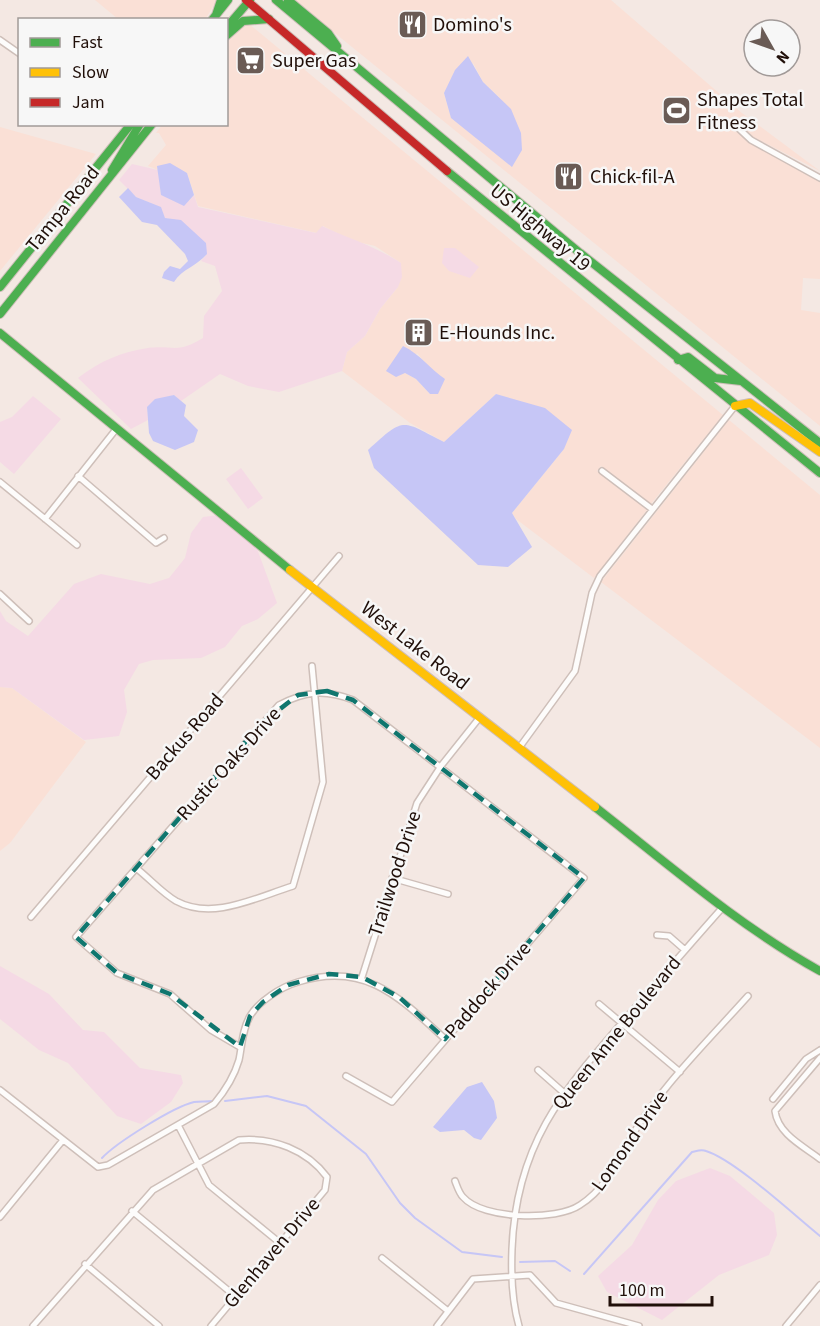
<svg xmlns="http://www.w3.org/2000/svg" width="820" height="1326" font-family="'Source Sans 3',sans-serif">
	<style>
		.built { fill: #fae0d6; fill-rule: evenodd }
		.green { fill: #f5dae5 }
		.water { fill: #c6c6f6 }
		.lines { fill: none; stroke-linecap: round; stroke-linejoin: round }
		.stream { stroke: #c6c6f6; stroke-width: 2 }
		.street-casing { stroke: #cebfb9; stroke-width: 8 }
		.fast-casing { stroke: #cebfb9; stroke-width: 10 }
		.slow-casing { stroke: #cebfb9; stroke-width: 10 }
		.jam-casing { stroke: #cebfb9; stroke-width: 10 }
		.street { stroke: #fdfcfb; stroke-width: 5 }
		.fast { stroke: #4caf50; stroke-width: 8 }
		.slow { stroke: #ffc107; stroke-width: 8 }
		.jam { stroke: #c62828; stroke-width: 8 }
		.marked { fill: none; stroke: #0f766e; stroke-width: 4.5; stroke-dasharray: 12 8; stroke-linejoin: round }
		.labels { text-anchor: middle; dominant-baseline: central; stroke-width: 5; stroke-linejoin: round; paint-order: stroke }
		.poi-label { font-size: 20px; fill: #200f09; stroke: #f7f7f7; text-anchor: start }
		.street-label { font-size: 20px; fill: #200f09; stroke: #f7f7f7 }
	</style>
	<rect width="100%" height="100%" fill="#f4e8e3"/>
	<!-- built -->
	<path class="built" d="M95,0H217L205,20L118,19Z
		M294,0H611L742,113L820,171L753,137L735,120L730,125L750,143L820,182V279L803,278L801,310L820,313V426ZM473,63L483,82L499,97L451,118L444,93Z
		M249,24L723,415L651,504L601,466L597,471L647,510L594,578L516,519L512,513L564,449L517,401L496,394L444,442L410,423L342,371L347,352L365,336L380,309L398,287L401,263L375,246L350,240L323,226L317,233L198,206L187,173L157,166L158,170L148,166L166,145L159,133H156L162,125L226,124L227,43L239,27ZM417,353L431,370L430,394L416,379L405,373Z
		M0,127L96,154L0,271Z
		M729,420L820,495V748L601,582Z
		M0,687L12,688L86,742L10,843L0,851Z"/>
	<!-- green -->
	<path class="green" d="M132,164L158,170L161,195L189,201L194,195L198,207L316,233L322,226C350,239 375,246 401,263L402,277L398,287L380,309L365,336L347,352L342,371L279,392L248,386L220,374L181,401L174,395L147,407L148,420L131,429L78,378C100,361 121,352 148,348C174,345 177,354 203,338L204,316L222,291L215,266L201,261L207,254L171,219L165,218L160,207L136,197L119,180Z
		M444,248H455L479,267L470,278L449,271L442,263Z
		M33,396L61,419L14,474L0,462V422L12,417Z
		M241,468L263,498L248,509L226,479Z
		M219,515L256,546L277,603L258,619L242,626L225,647L201,658L153,660L139,664L124,690L127,712L119,736L84,740L12,688L0,687V611L6,621L28,636L74,584L101,574L150,584L169,578L185,558L191,533L203,517Z
		M0,966L49,994L83,1030L104,1032L140,1068L181,1075L183,1083L171,1102L141,1124L117,1116L68,1063L39,1050L0,1019Z
		M710,1168L730,1176L774,1213L777,1235L769,1255L719,1275L662,1320L607,1292L598,1276L632,1245L658,1200L676,1181Z"/>
	<!-- water -->
	<path class="water" d="M468,56L483,82L511,109L521,133L522,150L512,167L451,118L444,93L455,70Z
		M170,163L187,173L194,195L184,206L161,195L157,166Z
		M128,188L136,197L161,207L165,218L181,220L206,243L207,254C197,266 182,269 174,282L162,278L164,272L170,266L180,269L188,261L185,254L157,225L142,222L119,197Z
		M403,346C420,354 430,369 445,379L438,394H430L416,379L405,373L396,377L386,371Z
		M496,394L545,408L572,430L564,449L512,513L532,547L508,567L478,565L374,468L368,450C405,416 401,420 444,442Z
		M174,395L186,405L184,416L198,430L194,442L175,450L153,441L149,433L147,407L155,399Z
		M482,1082L494,1101L497,1118L481,1140L474,1138L464,1130L440,1132L433,1127L467,1087Z"/>
	<g class="lines">
		<!-- stream -->
		<path class="stream" d="M225,1101L267,1096L306,1106L366,1154L400,1203L415,1218L462,1252L502,1257
			M102,1158C116,1143 173,1107 194,1102C200,1101 207,1102 213,1101
			M520,1262L555,1261L570,1271
			M584,1274L692,1152C697,1151 701,1149 706,1151C735,1160 794,1215 820,1236"/>
		<defs>
			<path id="street" d="M0,40L20,54
				M735,125L751,140L820,178
				M602,471L652,509
				M78,476L156,543L164,538
				M0,482L77,545
				M45,519L117,428
				M0,594L29,621
				M519,748L575,671L592,593L600,576L735,406
				M136,868C149,878 162,893 176,901C213,921 257,897 293,886L323,782L312,666
				M392,878L448,894
				M31,917L339,556
				M657,935L669,936L685,950
				M362,977L417,803L441,766L480,717
				M599,1004L680,1072
				M240,1047L211,1030L170,994L117,973L76,937L279,705C305,691 325,689 353,700L584,878L392,1102L346,1076
				M820,1058L775,1111C778,1134 803,1146 820,1159
				M538,1070L563,1092
				M0,1090L98,1167L108,1165L214,1104C225,1091 234,1077 239,1060C242,1046 242,1030 250,1016C259,1001 281,987 298,982C365,961 399,997 445,1039
				M773,1099L806,1059L820,1050
				M178,1125L209,1185L280,1243
				M455,1181C457,1186 459,1193 463,1197C483,1220 557,1221 580,1205C613,1184 622,1147 644,1117C674,1074 713,1035 748,996
				M132,1211L235,1296
				M0,1217L63,1140
				M382,1258L448,1311
				M85,1264L159,1326
				M33,1326L153,1190L239,1140C273,1137 307,1150 327,1177L325,1190L211,1326
				M437,1326L473,1279L530,1275L556,1303L639,1326
				M519,1326C512,1302 511,1274 512,1249C516,1144 562,1092 627,1017C659,980 691,943 723,907
				M786,1326L820,1285"/>
			<path id="fast" d="M276,0L580,253L820,443
				M288,0L328,33L337,46
				M216,15L221,0
				M212,20L228,0
				M226,28L250,0
				M226,36L243,21L269,19
				M112,170L140,124
				M447,171L820,473
				M0,287L131,124
				M0,314L152,124
				M0,333L290,570
				M678,360L688,357L715,378L741,381
				M595,807C668,864 739,926 820,971"/>
			<path id="slow" d="M735,406L750,403L820,452
				M290,570L595,807"/>
			<path id="jam" d="M246,0L447,171"/>
		</defs>
		<!-- street casing -->
		<use href="#street" class="street-casing"/>
		<!-- fast casing -->
		<use href="#fast" class="fast-casing"/>
		<!-- slow casing -->
		<use href="#slow" class="slow-casing"/>
		<!-- jam casing -->
		<use href="#jam" class="jam-casing"/>
		<!-- street -->
		<use href="#street" class="street"/>
		<!-- fast -->
		<use href="#fast" class="fast"/>
		<!-- slow -->
		<use href="#slow" class="slow"/>
		<!-- jam -->
		<use href="#jam" class="jam"/>
	</g>
	<!-- marked area -->
	<path class="marked" d="M327,691L353,700L584,878L445,1039L399,997L362,977L329,974L288,985L263,1002L250,1016L240,1047L170,994L117,973L76,937L262,723L298,695Z"/>
	<!-- icons -->
	<defs>
		<symbol id="restaurant-square" viewBox="-11 -11 22 22"><rect x="-9" y="-9" width="18" height="18" rx="4" fill="#6a5b55" stroke="#f7f7f7"/><path d="M-5-6h1v4h1v-4h1v4h1v-4h1v5L-1.5 .5V6h-2V.5L-5-1ZM5-6V6H3V1.5H1.5Q1.5-4 5-6Z" fill="#fff"/></symbol>
		<symbol id="supermarket-square" viewBox="-11 -11 22 22"><rect x="-9" y="-9" width="18" height="18" rx="4" fill="#6a5b55" stroke="#f7f7f7"/><path d="M-6-5.5h2.5l.6 2H6L4.5 2H-2.5L-4.4-4H-6ZM-1.5 3.2a1.3 1.3 0 1 0 .1 0ZM3 3.2a1.3 1.3 0 1 0 .1 0Z" fill="#fff"/></symbol>
		<symbol id="stadium-square" viewBox="-11 -11 22 22"><rect x="-9" y="-9" width="18" height="18" rx="4" fill="#6a5b55" stroke="#f7f7f7"/><path d="M0-5a6.5 5 0 1 0 0 10a6.5 5 0 1 0 0-10ZM-3.5-1.8h7v3.6h-7Z" fill="#fff"/></symbol>
		<symbol id="building-square" viewBox="-11 -11 22 22"><rect x="-9" y="-9" width="18" height="18" rx="4" fill="#6a5b55" stroke="#f7f7f7"/><path d="M-4-6H4V6H1V3H-1V6H-4ZM-2.5-4.3h1.7v1.8h-1.7ZM.8-4.3h1.7v1.8H.8ZM-2.5-1h1.7V.8h-1.7ZM.8-1h1.7V.8H.8Z" fill="#fff"/></symbol>
	</defs>
	<g fill-rule="evenodd">
		<use href="#restaurant-square" x="396" y="8" width="33" height="33"/>
		<use href="#supermarket-square" x="234" y="44" width="33" height="33"/>
		<use href="#stadium-square" x="660" y="94" width="33" height="33"/>
		<use href="#restaurant-square" x="552" y="160" width="33" height="33"/>
		<use href="#building-square" x="402" y="316" width="33" height="33"/>
	</g>
	<g class="labels">
		<!-- poi labels -->
		<g class="poi-label">
			<text x="433" y="25">Domino's</text>
			<text x="272" y="61">Super Gas</text>
			<text x="697" y="100">Shapes Total<tspan x="697" dy="23">Fitness</tspan></text>
			<text x="590" y="177">Chick-fil-A</text>
			<text x="439" y="333">E-Hounds Inc.</text>
		</g>
		<!-- street labels -->
		<g class="street-label">
			<text transform="translate(63 209) rotate(-51)">Tampa Road</text>
			<text transform="translate(540 228) rotate(40)">US Highway 19</text>
			<text transform="translate(415 646) rotate(38)">West Lake Road</text>
			<text transform="translate(185 737) rotate(-49)">Backus Road</text>
			<text transform="translate(229 764) rotate(-48)">Rustic Oaks Drive</text>
			<text transform="translate(395 874) rotate(-72)">Trailwood Drive</text>
			<text transform="translate(488 990) rotate(-49)">Paddock Drive</text>
			<text transform="translate(617 1033) rotate(-51)">Queen Anne Boulevard</text>
			<text transform="translate(630 1141) rotate(-55)">Lomond Drive</text>
			<text transform="translate(272 1253) rotate(-50)">Glenhaven Drive</text>
		</g>
	</g>
	<!-- legend -->
	<rect x="18" y="18" width="210" height="108" fill="#f7f7f7" stroke="#a19a98" stroke-width="1.5"/>
	<rect x="30" y="38" width="30" height="9" fill="#4caf50" stroke="#a19a98" stroke-width="1.5"/>
	<text x="72" y="48" font-size="18" fill="#200f09">Fast</text>
	<rect x="30" y="68" width="30" height="9" fill="#ffc107" stroke="#a19a98" stroke-width="1.5"/>
	<text x="72" y="78" font-size="18" fill="#200f09">Slow</text>
	<rect x="30" y="98" width="30" height="9" fill="#c62828" stroke="#a19a98" stroke-width="1.5"/>
	<text x="72" y="108" font-size="18" fill="#200f09">Jam</text>
	<!-- north arrow -->
	<g transform="translate(772 48) rotate(130)"><circle r="28" fill="#f7f7f7" stroke="#a19a98" stroke-width="1.5"/>
	<path d="M0-4.5L10 22L0 15L-10 22Z" fill="#6a5b55"/>
	<text y="-9" font-size="16" font-weight="bold" text-anchor="middle" fill="#200f09">N</text>
	</g>
	<!-- scale -->
	<path d="M610 1296v9h102v-9" fill="none" stroke="#200f09" stroke-width="3"/>
	<text x="619" y="1296" font-size="18" fill="#200f09" stroke="#f7f7f7" stroke-width="4.5" paint-order="stroke">100 m</text>
</svg>
